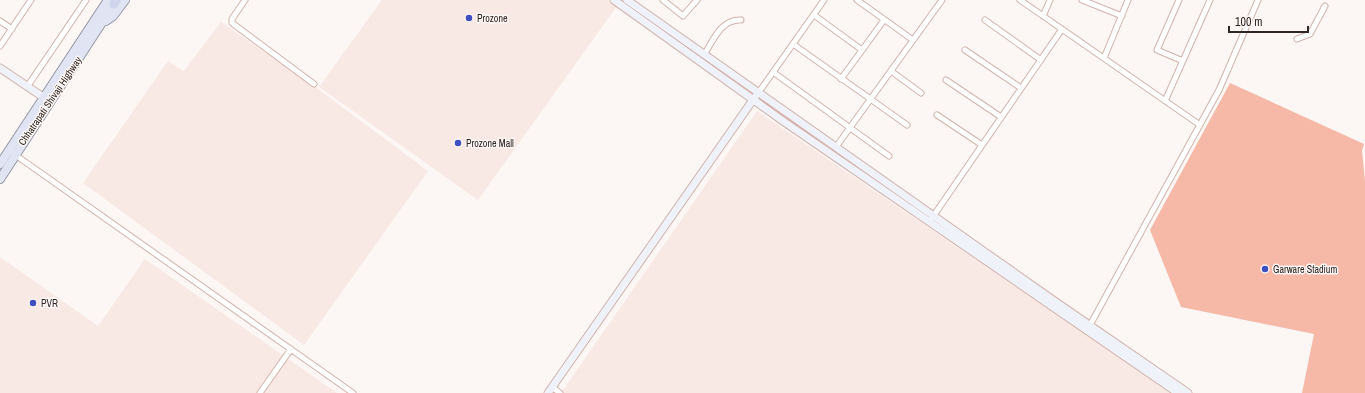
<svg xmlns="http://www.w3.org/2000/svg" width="1365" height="393" font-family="'Archivo Narrow',sans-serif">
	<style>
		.built { fill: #f9e9e4 }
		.green { fill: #f7b9a7 }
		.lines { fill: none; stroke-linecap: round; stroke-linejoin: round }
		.street-casing { stroke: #d2b4ac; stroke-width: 7 }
		.secondary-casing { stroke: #d2b4ac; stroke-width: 9 }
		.primary-casing { stroke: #9697a5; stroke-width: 10 }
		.highway-casing { stroke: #9697a5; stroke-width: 11 }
		.street { stroke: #fff; stroke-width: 5 }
		.secondary { stroke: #f0f2f9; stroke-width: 7 }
		.primary { stroke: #e1e5f3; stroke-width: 8 }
		.highway { stroke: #cdd4eb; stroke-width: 9 }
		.poi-dot { fill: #3e4fc2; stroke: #fcf6f4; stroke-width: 1.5 }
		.labels { text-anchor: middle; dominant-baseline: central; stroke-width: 3; stroke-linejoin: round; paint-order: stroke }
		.poi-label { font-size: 10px; fill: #312623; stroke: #fcf6f4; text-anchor: start }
		.street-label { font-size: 10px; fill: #312623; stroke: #fcf6f4 }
	</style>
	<rect width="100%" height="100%" fill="#fcf6f4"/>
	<!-- built -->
	<path class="built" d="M382,0H608L617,6L478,200L319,87Z
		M221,22L318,89L428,171L304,345L83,183L168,61L184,71Z
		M757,111L1172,393H561Z
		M0,257L98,326L145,259L337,393H0Z"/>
	<!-- green -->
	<path class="green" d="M1230,83L1364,144L1362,151L1365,182V393H1302L1314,334L1181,307L1150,230Z"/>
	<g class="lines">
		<defs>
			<path id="street" d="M245,0L232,19V23L314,84
				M663,0L683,16L697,0
				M857,0L913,40
				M1020,0L1200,125
				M1082,0L1122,16
				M1179,0L1157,50L1183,61
				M814,15L862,50
				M1043,16L1050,0
				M985,20L1041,60
				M0,21L12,29
				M1297,39L1310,34L1325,6
				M793,44L907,125
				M0,46L31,0
				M965,50L1021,88
				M704,55C714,39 721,19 741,20
				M1104,58L1128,0
				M891,71L921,93
				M773,72L889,156
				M841,79L884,20
				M946,80L1001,117
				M27,87L86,0
				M759,92L824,0
				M1165,101L1210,0
				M937,115L982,145
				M836,147L942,0
				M14,154L353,393
				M932,218L1062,29
				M1089,327L1219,90L1258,0
				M552,387L560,393
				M260,393L291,349"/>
			<path id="secondary" d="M614,0L783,121L1178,393
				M627,0L1053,300L1188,393
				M0,68L43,97
				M548,393L755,97"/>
			<path id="primary" d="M106,21L113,16L125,0
				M0,164L108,0
				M0,179L114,4"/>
			<path id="highway" d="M114,4L116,0"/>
		</defs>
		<!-- street casing -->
		<use href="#street" class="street-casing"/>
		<!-- secondary casing -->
		<use href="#secondary" class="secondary-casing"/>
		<!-- primary casing -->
		<use href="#primary" class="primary-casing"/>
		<!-- highway casing -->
		<use href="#highway" class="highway-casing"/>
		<!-- street -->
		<use href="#street" class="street"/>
		<!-- secondary -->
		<use href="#secondary" class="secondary"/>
		<!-- primary -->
		<use href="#primary" class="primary"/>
		<!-- highway -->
		<use href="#highway" class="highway"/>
	</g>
	<!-- markers -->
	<g class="poi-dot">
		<circle cx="469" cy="18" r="4"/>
		<circle cx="458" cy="143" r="4"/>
		<circle cx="1265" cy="269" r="4"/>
		<circle cx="33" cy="303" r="4"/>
	</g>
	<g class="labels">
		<!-- poi labels -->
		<g class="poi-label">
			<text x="477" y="18">Prozone</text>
			<text x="466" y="143">Prozone Mall</text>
			<text x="1273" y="269">Garware Stadium</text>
			<text x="41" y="303">PVR</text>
		</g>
		<!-- street labels -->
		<g class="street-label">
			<text transform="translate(50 101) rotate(-56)">Chhatrapati Shivaji Highway</text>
		</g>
	</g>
	<!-- scale -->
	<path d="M1229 26v6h79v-6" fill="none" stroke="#312623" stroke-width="2"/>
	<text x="1235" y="26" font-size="12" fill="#312623" stroke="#fcf6f4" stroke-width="3" paint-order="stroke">100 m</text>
</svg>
